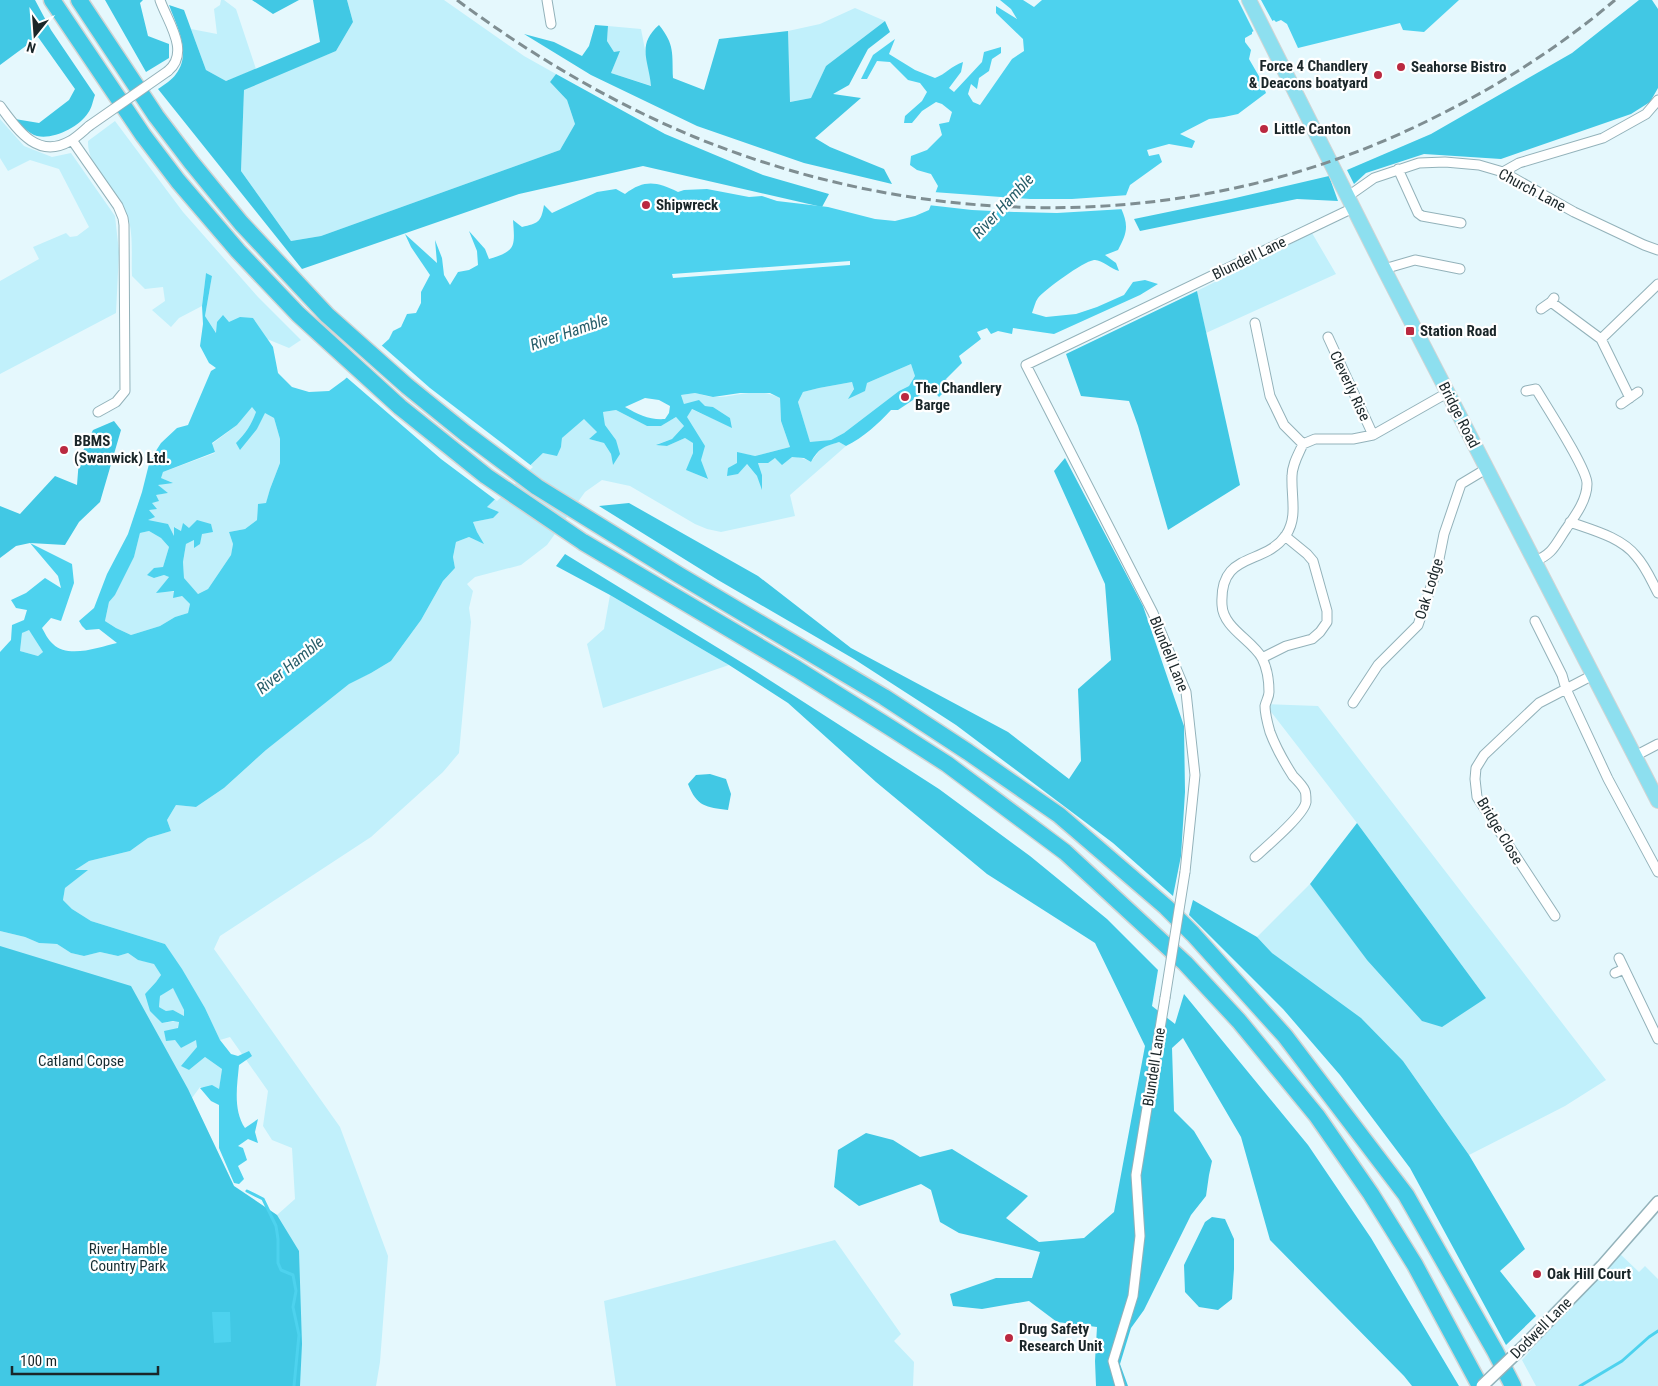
<svg xmlns="http://www.w3.org/2000/svg" width="1658" height="1386" font-family="'Roboto Condensed',sans-serif">
	<style>
		.green { fill: #c1f0fb }
		.forest { fill: #41c8e4 }
		.water { fill: #4dd2ee; fill-rule: evenodd }
		.pier { fill: #e5f8fd }
		.lines { fill: none; stroke-linecap: round; stroke-linejoin: round }
		.stream { stroke: #4dd2ee; stroke-width: 3 }
		.minor-casing { stroke: #93b2ba; stroke-width: 11 }
		.tertiary-casing { stroke: #93b2ba; stroke-width: 14 }
		.primary-casing { stroke: #d1d4d4; stroke-width: 16 }
		.motorway-casing { stroke: #d1d4d4; stroke-width: 19 }
		.minor { stroke: #fff; stroke-width: 9 }
		.tertiary { stroke: #fff; stroke-width: 11 }
		.primary { stroke: #8ddfef; stroke-width: 14 }
		.motorway { stroke: #41c9e5; stroke-width: 16 }
		.rail { stroke: #7f8e92; stroke-width: 3; stroke-dasharray: 10 5; stroke-linecap: butt }
		.minor-bridge-casing { stroke: #93b2ba; stroke-width: 11; stroke-linecap: butt }
		.tertiary-bridge-casing { stroke: #93b2ba; stroke-width: 14; stroke-linecap: butt }
		.minor-bridge { stroke: #fff; stroke-width: 9 }
		.tertiary-bridge { stroke: #fff; stroke-width: 11 }
		.poi-dot { fill: #ba2940; stroke: #fff; stroke-width: 2 }
		.labels { text-anchor: middle; dominant-baseline: central; stroke-width: 4.5; stroke-linejoin: round; paint-order: stroke }
		.poi-label { font-size: 15px; font-weight: bold; fill: #1a2629; stroke: #fff; text-anchor: start }
		.street-label { font-size: 15px; fill: #1a2629; stroke: #fff }
		.park-label { font-size: 15px; fill: #162d32; stroke: #fff }
		.water-label { font-size: 16px; font-style: italic; fill: #285e6a; stroke: #fff }
	</style>
	<rect width="100%" height="100%" fill="#e5f8fd"/>
	<!-- green -->
	<path class="green" d="M221,0H224L236,9L256,69L226,81L206,70L191,29L217,34L214,9L220,5Z
		M347,0H444L524,56L556,74L550,82L567,100L575,124L560,150L321,236L291,241L241,171L244,89L336,51L353,22Z
		M855,8L885,21L826,66L811,98L789,102L788,31L820,24Z
		M608,26L641,29L652,86L611,73L619,52H614L607,41Z
		M0,119L24,146L52,157L71,153L115,216L119,252L116,313L0,374V281L39,259L33,247L66,233L70,237L77,236L89,227L59,169L30,160L8,171L0,158Z
		M115,121L183,212L258,297L301,340L289,348L267,339L253,318L217,334L205,316L212,276L206,273L202,306L179,318L171,327L152,310L165,301L163,287L145,289L132,276C131,256 134,233 127,215C117,191 87,169 88,141Z
		M1312,233L1336,274L1206,333L1197,291Z
		M911,364L915,376L909,386L899,391L844,433L831,440L810,443L798,402L803,392L819,388L852,382L854,388L849,398L867,383Z
		M695,393C701,394 708,397 714,397C738,397 757,386 780,398L781,421L790,447L755,456L737,453L757,476L762,475L758,463C775,458 794,452 811,462L822,447L839,442L846,446L790,495L795,516L721,532L707,529L695,524L630,486L602,480L585,492L547,545L521,565L475,577L467,584L473,591L469,608L471,622L459,753L443,772L371,837L220,936L214,949L340,1127L388,1256L380,1362L376,1386H0V931L25,937L39,943L57,944L71,953L84,956L100,952L118,956L128,953L138,960L154,963L161,975L156,982L145,994L162,1023L179,1021L175,1040L181,1048L196,1039L198,1047L182,1066L189,1070L205,1057L222,1069L219,1090L200,1087L192,1098L234,1186L277,1215L295,1199L292,1148L272,1140L263,1126L268,1091L230,1037L220,1040L205,1008L165,944L91,921L72,909L63,900L65,888L87,870H74L89,861L130,851L148,838L171,831L167,820L176,805L196,807L224,788L266,750L349,683L371,673L391,661L421,620L443,581L455,568L453,557L456,542L469,537L483,543L477,532L473,522L492,518L499,512L487,507L543,453L561,447L562,438L584,418L597,432L589,439L604,443L611,454L613,465L616,440L605,425L603,412L616,410L647,426H661L676,417L684,426L672,439L658,444L667,446L685,438L694,443L693,453L687,470L707,479L701,460L695,432L686,418L691,409L732,427L730,418L713,407L684,404L681,395Z
		M252,406L256,412C251,425 246,433 236,443L257,429L264,412L274,418L280,439V463L270,489L266,504L258,505L257,520L245,529L229,532L233,544L231,555L208,589L198,594L184,578L183,562L186,544L194,540L200,544L189,528L181,531L175,527L174,537L146,520L148,510L155,495L168,493L157,485L171,482L160,478L163,472L215,453L212,444L237,425Z
		M149,531L161,538L169,547L163,567L154,578L164,575L169,577L157,592C175,591 176,590 190,604L188,613L175,617L160,626L131,635L116,628L105,621L109,602L115,595L134,557L140,533Z
		M610,595L729,665L603,708L587,644L604,629Z
		M29,629L43,652L38,656L20,651L22,633Z
		M1265,704L1318,706L1606,1080L1565,1106L1469,1155L1403,1061L1272,953L1257,937L1310,884L1367,960L1486,998L1357,823Z
		M173,987L184,1010V1016L173,1010L166,1011L159,1007L160,996Z
		M835,1240L901,1334L894,1341L914,1362L913,1386H616L604,1301Z
		M1618,1252L1639,1272L1645,1266L1658,1279V1386H1536L1522,1360Z"/>
	<!-- forest -->
	<path class="forest" d="M0,0H35L51,30L95,95C93,100 92,108 88,113C79,127 53,140 37,136C29,134 21,125 15,119L39,123L69,100L75,89L38,37L0,65Z
		M105,0H143L140,3L148,36L169,44V58L146,72Z
		M252,0H299L273,14Z
		M313,0H347L353,22L336,51L244,90L241,171L291,241L321,236L560,150L575,124L567,100L550,82L556,74L665,134L763,175L829,194L822,207L643,166L519,194L302,269L158,89C164,85 172,80 176,74C192,53 177,27 169,5L184,10L206,70L226,81L320,42Z
		M1639,0H1652L1658,9V88L1650,102L1631,114L1501,159L1424,154L1366,173L1354,184L1347,170L1431,134L1572,53Z
		M885,21L890,32L868,49L849,85L833,94L861,98L815,138L830,147L884,169L892,184L804,163L697,126L591,75L524,34L554,42L582,56L589,46L595,25L608,26L607,41L614,52L620,51L611,73L651,86C649,61 636,45 659,25C675,45 672,53 673,78L704,90L719,39L788,31L790,102L811,98L826,66Z
		M1329,176L1338,201L1297,199L1140,231L1134,219L1231,199Z
		M1197,291L1240,485L1168,530L1138,426L1129,401L1081,396L1066,354Z
		M114,421L121,430L100,502L79,522L65,545L30,543L16,546L0,558V506L20,514L55,476L77,485L79,459L93,430Z
		M1065,458L1143,606L1184,726L1185,792L1181,856L1173,896L1113,843L956,725L854,659L718,580L599,506L629,503L758,576L851,648L1008,732L1069,779L1081,761L1078,689L1111,660L1105,584L1054,471Z
		M565,554L754,670L939,789L1030,856L1107,919L1158,970L1152,1006L1175,1024L1184,994L1308,1145L1371,1238L1459,1386H1412L1404,1376L1270,1240L1241,1137L1183,1038L1172,1048L1174,1111L1194,1131L1212,1161L1209,1175L1206,1196L1191,1215L1144,1310L1131,1328L1120,1364L1128,1386H1096L1095,1361L1097,1327L1057,1322L1029,1301L982,1309L953,1306L950,1294L996,1278H1032L1040,1252L959,1233L940,1222L931,1190L921,1184L859,1206L834,1187L838,1150L866,1133L893,1140L920,1157L952,1149L1028,1196L1006,1218L1039,1242L1084,1238L1114,1212L1145,1046L1095,943L987,874L876,782L788,703L729,665L610,595L556,566Z
		M710,774L726,779L731,794L728,810C706,807 697,807 688,784L696,775Z
		M1357,823L1486,998L1442,1027L1422,1021L1367,960L1310,884Z
		M1193,900L1257,937L1272,953L1361,1018L1403,1061L1469,1155L1525,1249L1500,1271L1536,1316L1506,1345L1410,1168L1340,1075L1283,1009L1189,915Z
		M0,946L131,986L188,1089L234,1186L277,1215L299,1251L302,1344L300,1386H0Z
		M1212,1217L1225,1219L1234,1239V1269L1232,1299L1218,1310L1199,1307L1185,1292L1184,1265L1205,1222Z"/>
	<!-- water -->
	<path class="water" d="M1000,0H1023L1034,7L1042,0H1459L1424,32L1403,30L1400,23L1298,48L1287,24L1281,20L1276,22L1274,20L1252,32V34L1245,38V42L1251,50L1249,59L1260,78L1266,93L1238,114L1224,117L1209,119L1180,134L1195,141L1192,148L1169,144L1147,150L1149,156L1159,154L1162,162L1130,185L1121,208C1129,226 1127,233 1118,250L1105,255L1116,263L1119,271C1111,269 1101,259 1094,260C1082,262 1046,289 1038,298C1035,302 1034,308 1032,313L1046,317L1076,314L1097,307L1124,295L1133,282L1145,280L1158,284L1140,295L1054,334L1013,328L1012,334L998,331L991,334L987,328L977,332L981,339L959,356L962,363L946,379L950,386L939,397L931,388L898,410H891C877,425 864,437 846,446L839,442C823,447 819,448 811,462L804,458L792,457L782,465L775,458L768,463H758L762,475V490L757,476L747,464L738,474L727,476L728,468L737,463V452L755,456L790,447L781,421L780,398L770,393H740L713,397L695,393L681,395L684,404L699,400L705,406L713,407L730,418L732,428L692,409L687,417L705,446L701,460L708,479L686,470L693,453V443L685,438L667,446L656,445L672,439L684,426L676,417L661,426H647L616,410L603,412L605,425L616,440L620,454L613,465L611,454L604,443L589,439L597,432L584,419L562,438L561,447L557,456L543,453L487,507L499,512L493,518L473,522L477,532L484,544L469,537L456,542L453,557L455,568L443,581L421,620L391,661L371,673L349,684L266,750L224,788L196,807L176,805L167,820L171,831L148,838L130,851L89,861L75,870H88L65,888L63,900L72,909L91,921L165,944L182,969L205,1008L220,1040L231,1054L238,1056L249,1051L252,1056L239,1065C237,1086 233,1110 245,1128L258,1119L255,1132L258,1143L248,1139L238,1146L243,1148L247,1160L238,1166L244,1179L239,1184L234,1183L219,1148V1105L211,1101L200,1088L212,1085L219,1089L222,1069L205,1057L189,1070L181,1066L197,1047L196,1040L181,1048L175,1040L166,1041L164,1031L178,1028L179,1022L173,1021L162,1023L150,1011L145,994L156,982L161,975L154,964L138,960L128,953L118,956L100,952L84,956L71,953L57,944L39,943L25,937L0,931V652L11,640L12,625L24,620L27,610L16,608L11,600L26,593L45,578L61,588L58,576L30,543L72,564L74,583L61,621L51,618L42,628C45,633 48,640 53,644C68,659 100,647 117,643L99,629L86,630L82,626L79,621L94,608L107,574L128,534L142,492L150,460L161,443L177,428L188,425L211,371L216,368L209,363L200,346L203,324L202,306L206,273L212,276L205,316L216,333L217,322L223,315L229,322L240,317L253,318L273,347L278,373L292,387L309,392L329,391L344,380L389,339L393,331L401,327L407,314L416,313L421,303V292L430,275L411,247L405,234L437,263L435,240L442,258L444,275L450,285L458,272L469,270L478,265L477,251L469,231L485,249L489,259C516,251 515,247 513,220L522,227C538,223 541,223 544,205L552,213L597,192L616,189L625,194C645,179 657,182 678,192L684,190L707,189L749,197L762,196L777,201L828,207L875,219L895,221L915,216L929,210L938,186L931,174L917,170L910,165L911,156L927,150L942,135L939,124L949,122L952,112L942,104L936,102L922,111L912,123H904L905,116L922,101L927,92L920,83L908,80L890,62L877,61L867,79H861L873,55L895,39L889,54L915,70L935,78C946,74 951,66 963,62L961,72L949,88L954,92L982,62L984,52L1001,47V53L992,59L989,71L979,78L977,89L971,84L968,94L973,102L980,105L1012,59L1024,51L1023,39L996,13V6L1017,19L1011,9ZM911,364L915,376L909,386L899,391L844,433L831,440L810,442L798,402L803,392L819,388L852,382L854,389L848,399L865,391L867,383ZM645,398L659,400L670,406L669,413L665,419C649,420 639,415 625,407ZM252,407L256,412C251,425 246,433 236,443L240,450L257,429L265,413L274,418L280,439V463L270,489L266,503L258,504L257,520L245,529L229,532L233,544L231,555L208,589L198,594L184,578L183,562L186,544L194,540V548L200,544L202,534L213,532L211,524L197,520L189,528L183,523L181,531L174,527V536L168,524L148,520L155,517L149,510L157,509L152,503L159,501L156,495L168,493L158,485L173,483L161,478L163,472L215,452L212,443L237,425ZM149,531L161,538L169,547L163,567L154,568L147,575L154,578L164,575L169,577L156,593L174,591L173,598L182,596L190,604L188,613L175,617L160,626L131,635L116,628L105,621L109,602L115,595L134,557L140,533ZM29,630L43,652L38,656L20,651L22,633ZM173,988L184,1010V1016L173,1010L166,1011L159,1007L160,996Z
		M212,1312H230L231,1342L214,1343Z"/>
	<!-- pier -->
	<path class="pier" d="M1238,0H1261L1273,22L1254,32Z
		M933,192L1030,199H1072L1129,195L1124,209L1057,213L1014,212L972,210L928,205Z
		M850,261V265L673,278L672,274Z
		M380,344L430,388L533,467L497,501L441,459L345,376Z"/>
	<g class="lines">
		<!-- stream -->
		<path class="stream" d="M247,1191L263,1199L276,1226L278,1239V1263L281,1270L293,1275L296,1291L293,1307L299,1335L294,1386
			M1580,1386L1622,1361L1649,1337L1658,1331"/>
		<defs>
			<path id="minor" d="M160,0C167,21 191,52 168,71
				M547,0L551,24
				M0,106C17,129 37,160 70,141C77,137 83,131 89,126
				M72,140L118,206L123,218L124,225L125,391L116,402L98,412
				M1398,169L1418,213L1422,216L1461,223
				M1503,172L1519,163L1603,138L1646,114L1658,100
				M1347,197L1374,178L1419,163L1445,162L1479,165L1503,172L1574,212L1644,245L1658,250
				M1384,269L1415,260L1460,269
				M1551,302L1601,339L1630,398
				M1541,309L1551,302L1554,298
				M1255,323L1270,396L1284,425L1303,444
				M1328,337L1373,435
				M1601,339L1658,284
				M1526,391L1536,389C1546,406 1588,470 1587,484C1587,500 1575,516 1566,529C1555,545 1553,554 1535,561
				M1621,404L1638,392
				M1570,522C1592,530 1621,537 1636,556C1646,567 1651,580 1658,593
				M1535,621L1562,675L1566,689L1608,779L1658,872
				M1262,658L1286,646L1312,639L1320,632L1327,622V611L1313,561L1307,554L1285,536
				M1353,703L1378,665L1418,625L1437,569L1444,534L1461,484L1486,469
				M1635,756L1658,744
				M1255,857C1266,847 1304,815 1306,802C1306,800 1306,793 1305,791C1303,786 1297,780 1293,776C1284,762 1276,748 1270,732C1268,725 1265,714 1265,706C1266,701 1269,697 1269,692C1269,681 1267,668 1262,658C1252,640 1223,628 1222,605C1219,550 1264,567 1286,535C1298,517 1291,497 1292,476C1292,465 1298,455 1303,444L1315,439H1353L1373,435L1447,393
				M1185,872L1195,775L1186,692L1153,613L1026,365L1353,208
				M1555,916L1477,797L1475,779L1476,768L1484,755L1539,703L1593,675
				M1619,958L1658,1039
				M1615,973L1624,969
				M1120,1386L1113,1361L1133,1296L1140,1236L1136,1175L1165,998"/>
			<path id="tertiary" d="M1527,1343L1602,1266L1658,1202"/>
			<path id="primary" d="M1249,0L1384,269L1658,801"/>
			<path id="motorway" d="M52,0L143,135L178,181L238,251L298,314L400,407L486,476L583,542L797,669L894,730L947,764L1065,852L1185,963L1239,1021L1317,1116L1371,1194L1415,1265L1480,1386
				M79,0L156,116L191,162L241,223L327,315L407,386L465,433L537,487L679,575L884,697L968,752L1059,815L1166,907L1193,934L1285,1036L1406,1195L1495,1351L1513,1386"/>
		</defs>
		<!-- minor casing -->
		<use href="#minor" class="minor-casing"/>
		<!-- tertiary casing -->
		<use href="#tertiary" class="tertiary-casing"/>
		<!-- primary casing -->
		<use href="#primary" class="primary-casing"/>
		<!-- motorway casing -->
		<use href="#motorway" class="motorway-casing"/>
		<!-- minor -->
		<use href="#minor" class="minor"/>
		<!-- tertiary -->
		<use href="#tertiary" class="tertiary"/>
		<!-- primary -->
		<use href="#primary" class="primary"/>
		<!-- motorway -->
		<use href="#motorway" class="motorway"/>
		<!-- rail -->
		<path class="rail" d="M457,0C531,55 612,103 697,138C929,232 1192,234 1419,125C1490,91 1555,51 1615,0"/>
		<defs>
			<path id="minor-bridge" d="M89,126L168,71
				M1165,998L1185,872"/>
			<path id="tertiary-bridge" d="M1482,1386L1527,1343"/>
		</defs>
		<!-- minor-bridge casing -->
		<use href="#minor-bridge" class="minor-bridge-casing"/>
		<!-- tertiary-bridge casing -->
		<use href="#tertiary-bridge" class="tertiary-bridge-casing"/>
		<!-- minor-bridge -->
		<use href="#minor-bridge" class="minor-bridge"/>
		<!-- tertiary-bridge -->
		<use href="#tertiary-bridge" class="tertiary-bridge"/>
	</g>
	<!-- markers -->
	<g class="poi-dot">
		<circle cx="1401" cy="67" r="5"/>
		<circle cx="1378" cy="75" r="5"/>
		<circle cx="1264" cy="129" r="5"/>
		<circle cx="646" cy="205" r="5"/>
		<rect x="1405" y="326" width="10" height="10" rx="2.5"/>
		<circle cx="905" cy="397" r="5"/>
		<circle cx="64" cy="450" r="5"/>
		<circle cx="1537" cy="1274" r="5"/>
		<circle cx="1009" cy="1338" r="5"/>
	</g>
	<g class="labels">
		<!-- poi labels -->
		<g class="poi-label">
			<text x="1368" y="66" text-anchor="end">Force 4 Chandlery<tspan x="1368" dy="17">&amp; Deacons boatyard</tspan></text>
			<text x="1411" y="67">Seahorse Bistro</text>
			<text x="1274" y="129">Little Canton</text>
			<text x="656" y="205">Shipwreck</text>
			<text x="1420" y="331">Station Road</text>
			<text x="915" y="388">The Chandlery<tspan x="915" dy="17">Barge</tspan></text>
			<text x="74" y="441">BBMS<tspan x="74" dy="17">(Swanwick) Ltd.</tspan></text>
			<text x="1547" y="1274">Oak Hill Court</text>
			<text x="1019" y="1329">Drug Safety<tspan x="1019" dy="17">Research Unit</tspan></text>
		</g>
		<!-- street labels -->
		<g class="street-label">
			<text transform="translate(1532 190) rotate(28)">Church Lane</text>
			<text transform="translate(1249 258) rotate(-26)">Blundell Lane</text>
			<text transform="translate(1350 386) rotate(65)">Cleverly Rise</text>
			<text transform="translate(1459 415) rotate(63)">Bridge Road</text>
			<text transform="translate(1429 589) rotate(-73)">Oak Lodge</text>
			<text transform="translate(1169 654) rotate(68)">Blundell Lane</text>
			<text transform="translate(1500 831) rotate(59)">Bridge Close</text>
			<text transform="translate(1154 1067) rotate(-81)">Blundell Lane</text>
			<text transform="translate(1541 1328) rotate(-45)">Dodwell Lane</text>
		</g>
		<!-- park labels -->
		<g class="park-label">
			<text x="81" y="1061">Catland Copse</text>
			<text x="128" y="1249">River Hamble<tspan x="128" dy="17">Country Park</tspan></text>
		</g>
		<!-- water labels -->
		<g class="water-label">
			<text transform="translate(1003 206) rotate(-47)">River Hamble</text>
			<text transform="translate(569 332) rotate(-19)">River Hamble</text>
			<text transform="translate(290 665) rotate(-39)">River Hamble</text>
		</g>
	</g>
	<!-- north arrow -->
	<g transform="translate(35 35) rotate(197)" stroke="#ffffff" stroke-width="4" paint-order="stroke">
	<path d="M0-4L9 19L0 12L-9 19Z" fill="#1a2629"/>
	<text y="-8" font-size="14" font-weight="bold" text-anchor="middle" fill="#1a2629">N</text>
	</g>
	<!-- scale -->
	<path d="M12 1366v8h146v-8" fill="none" stroke="#1a2629" stroke-width="2.5"/>
	<text x="20" y="1366" font-size="15" fill="#1a2629" stroke="#ffffff" stroke-width="4" paint-order="stroke">100 m</text>
</svg>
